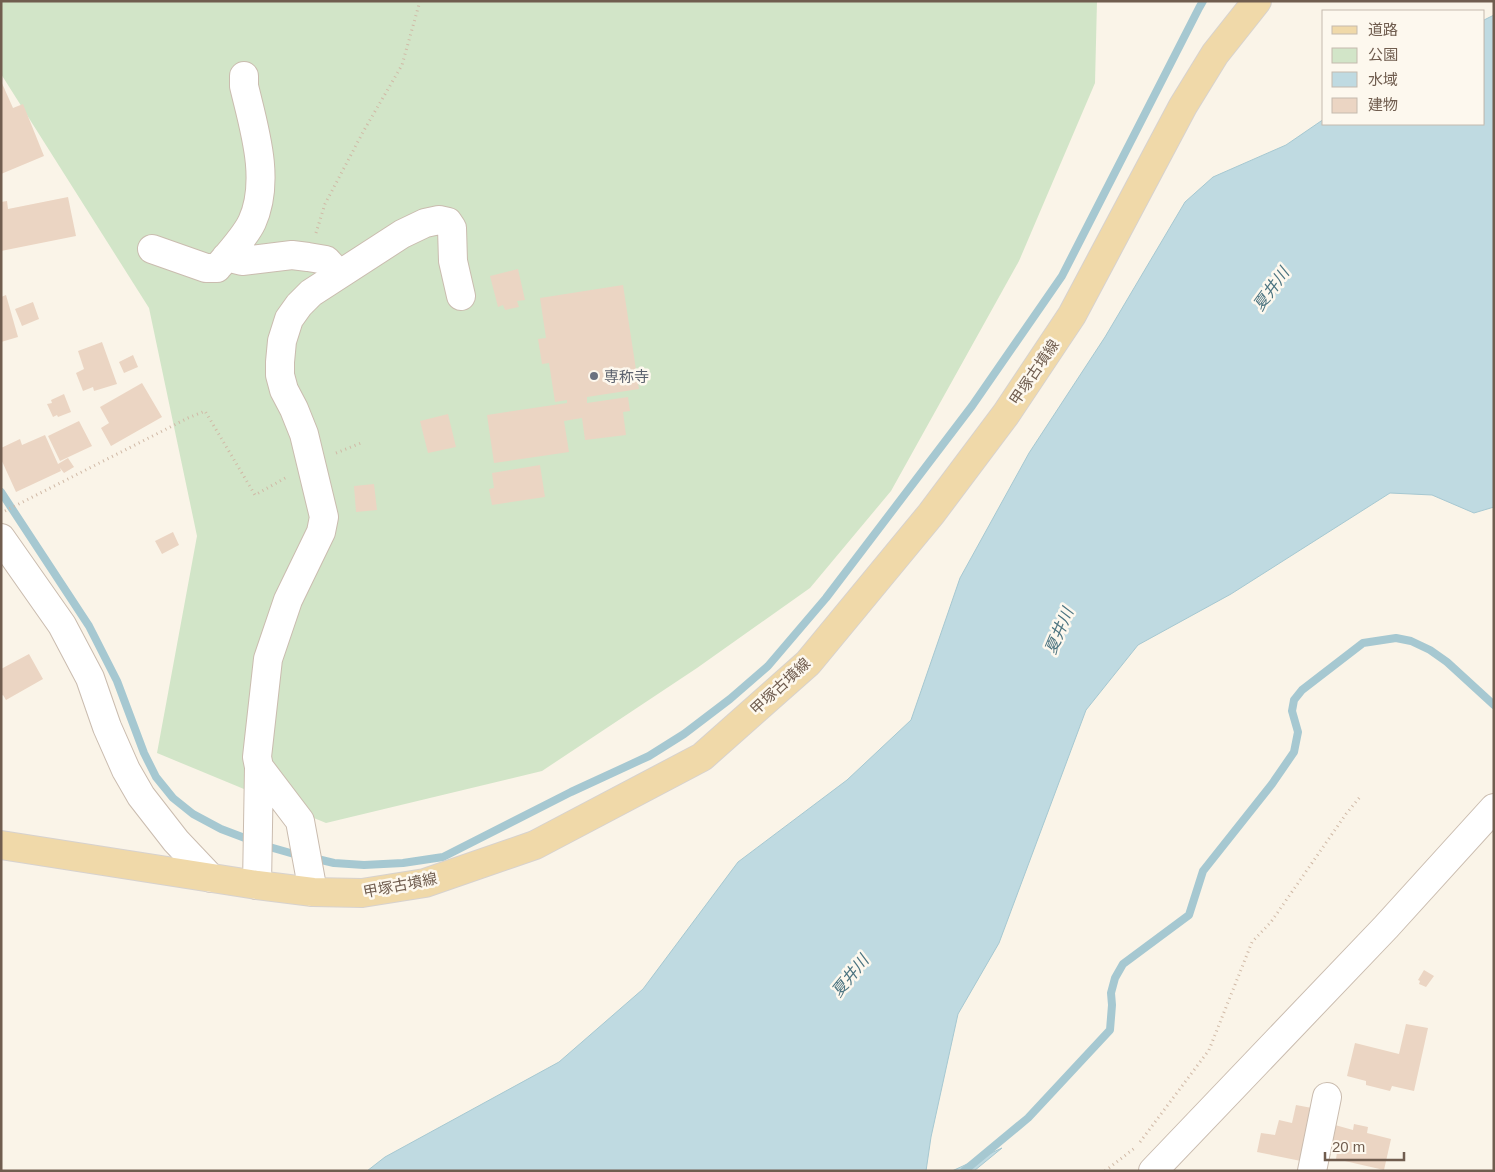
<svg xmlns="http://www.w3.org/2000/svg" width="1495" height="1172" font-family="Arial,'Noto Sans JP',sans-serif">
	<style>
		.green { fill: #d2e5c8 }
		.water { fill: #bfdae1; stroke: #a6c8d1 }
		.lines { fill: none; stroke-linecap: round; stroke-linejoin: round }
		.stream { stroke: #a6c8d1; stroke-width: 8 }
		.building { fill: #ebd5c3 }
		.minor-casing { stroke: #cabcaf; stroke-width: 30 }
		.major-casing { stroke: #d7d2ce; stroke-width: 30 }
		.path { stroke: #d0b9a6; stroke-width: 3; stroke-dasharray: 1 4; stroke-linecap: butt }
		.minor { stroke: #fff; stroke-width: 28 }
		.major { stroke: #f0d9a9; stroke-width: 28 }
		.worship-dot { fill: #6b7280; stroke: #fdf8ee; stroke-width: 2 }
		.labels { text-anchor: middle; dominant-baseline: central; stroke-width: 5; stroke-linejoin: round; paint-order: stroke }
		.street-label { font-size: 15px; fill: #705d4f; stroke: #fdf8ee }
		.worship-label { font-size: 15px; fill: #5b616d; stroke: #fdf8ee; text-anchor: start }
		.water-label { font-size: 16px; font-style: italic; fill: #4c7480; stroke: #fdf8ee }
	</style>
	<rect width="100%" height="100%" fill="#faf4e8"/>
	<!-- green -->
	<path class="green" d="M1,1H1097L1095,83L1019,261L891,491L810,588L697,668L542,771L326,823L157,753L197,536L149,308L1,74Z"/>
	<!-- water -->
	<path class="water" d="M1494,15V507L1474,513L1432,495L1390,493L1231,594L1138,645L1086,710L999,943L958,1014L931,1137L926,1171H367L385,1157L559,1062L643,989L738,862L847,780L911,720L960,578L1029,453L1105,337L1185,202L1213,177L1286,145L1324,119V124H1484V20Z
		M1002,1148L974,1171H952Z"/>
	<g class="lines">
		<!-- stream -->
		<path class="stream" d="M1,492L89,626L117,681L144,753L156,777L173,798L193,814L221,829L266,846L301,856
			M313,858L334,863L364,865L403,863L443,857L571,792L649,756L684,734L730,699L768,666L826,598L972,406L1062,276L1199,8L1203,1
			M964,1171L1028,1118L1110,1030L1112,1005L1111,993L1115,978L1123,964L1189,915L1203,871L1272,784L1294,752L1298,732L1292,711L1294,700L1302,690L1363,643L1396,638L1411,641L1430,650L1447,662L1494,705"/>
	</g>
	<!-- building -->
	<path class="building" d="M1,81L13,108L23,104L44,156L1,174Z
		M68,197L76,236L1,251V202L7,201L8,209Z
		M518,269L525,300L517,301L519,307L505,310L503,305L498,307L490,276Z
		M623,285L639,389L587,397V403L628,397L630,411L623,412L626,435L585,440L582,418L564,421L569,452L494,463L487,415L567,403V400L555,402L549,363L542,364L538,339L546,338L540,298Z
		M6,295L18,337L1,342V297Z
		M33,302L39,319L22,326L15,309Z
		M102,342L117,384L94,391L93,387L83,391L76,373L84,369L78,351Z
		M133,355L138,367L124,373L119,362Z
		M142,383L162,417L111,446L101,428L109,423L100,407Z
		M64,394L71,412L58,417L57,415L53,417L47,404L52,403L51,400Z
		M448,414L456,447L428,453L420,421Z
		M79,421L92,446L60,461L48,436Z
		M45,435L58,464L68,458L74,467L64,473L60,468L61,471L16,492L1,459V448L20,439L22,445Z
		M540,465L545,497L492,505L489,489L494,488L492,473Z
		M374,484L377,510L356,512L354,486Z
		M173,532L179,545L162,554L155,541Z
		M29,654L43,679L6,700L3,695L1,696V669Z
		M1424,970L1434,976L1426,987L1419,984L1420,981L1418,980Z
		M1406,1024L1428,1028L1414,1091L1392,1086L1390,1091L1366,1085V1081L1347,1076L1355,1043L1399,1054Z
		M1296,1105L1312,1108L1301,1161L1257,1152L1261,1133L1275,1135L1279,1120L1292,1123Z
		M1354,1124L1368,1127L1367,1133L1391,1139L1384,1170L1336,1159L1338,1146L1331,1144L1335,1125L1353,1130Z"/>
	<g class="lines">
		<defs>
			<path id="minor" d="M152,249L206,268H217C228,255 245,237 252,222C271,180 254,128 244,86V76
				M226,257L242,261L292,255L308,257L326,260L339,274
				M1,538L62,625L90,678L107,727L126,770L141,796L176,841L211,878
				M257,885L259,767
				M313,892L300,821L259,767L257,757L268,659L288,600L321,532L324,517L304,434L294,409L284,390L280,375V362L282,341L289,319L299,305L311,293L402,234L425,223L439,220L448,222L452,228L453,261L461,296
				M1153,1171L1386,927L1494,808
				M1312,1171L1327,1097"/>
			<path id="major" d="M1,845L257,885L313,892L362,893L425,883L535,845L702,757L808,663L931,514L1006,414L1072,315L1183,106L1215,54L1257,1"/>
		</defs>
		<!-- minor casing -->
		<use href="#minor" class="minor-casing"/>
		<!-- major casing -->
		<use href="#major" class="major-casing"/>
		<!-- path -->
		<path class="path" d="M316,233L325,204L363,132L402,65L420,1
			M336,453L361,443
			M5,511L188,418L205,411L255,495L287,477
			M1140,1142L1209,1050L1252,942L1271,922L1346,814L1360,797
			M1105,1171L1136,1147"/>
		<!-- minor -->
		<use href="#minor" class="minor"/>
		<!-- major -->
		<use href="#major" class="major"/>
	</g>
	<!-- markers -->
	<circle class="worship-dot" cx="594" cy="376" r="5"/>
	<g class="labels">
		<!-- street labels -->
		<g class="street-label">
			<text transform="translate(1034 372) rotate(-56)">甲塚古墳線</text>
			<text transform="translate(780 686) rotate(-43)">甲塚古墳線</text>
			<text transform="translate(400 885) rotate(-11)">甲塚古墳線</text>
		</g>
		<!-- worship labels -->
		<g class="worship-label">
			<text x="604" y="376">専称寺</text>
		</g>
		<!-- water labels -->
		<g class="water-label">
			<text transform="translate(1271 289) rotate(-54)">夏井川</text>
			<text transform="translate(1059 631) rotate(-67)">夏井川</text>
			<text transform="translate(850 976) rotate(-51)">夏井川</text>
		</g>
	</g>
	<!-- border -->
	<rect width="1495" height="1172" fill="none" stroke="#705d4f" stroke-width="5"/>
	<!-- legend -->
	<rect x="1322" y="10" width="162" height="115" fill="#fdf8ee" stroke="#c5baae"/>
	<rect x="1332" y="26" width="25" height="8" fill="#f0d9a9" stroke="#c5baae"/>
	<text x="1368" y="35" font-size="15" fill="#705d4f">道路</text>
	<rect x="1332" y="48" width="25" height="15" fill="#d2e5c8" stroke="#c5baae"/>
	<text x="1368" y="60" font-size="15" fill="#705d4f">公園</text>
	<rect x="1332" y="72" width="25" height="15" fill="#bfdae1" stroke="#c5baae"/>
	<text x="1368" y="85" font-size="15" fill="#705d4f">水域</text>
	<rect x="1332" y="98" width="25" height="15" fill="#ebd5c3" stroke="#c5baae"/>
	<text x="1368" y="110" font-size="15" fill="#705d4f">建物</text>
	<!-- scale -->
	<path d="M1325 1152v8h79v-8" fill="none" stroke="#705d4f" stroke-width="2.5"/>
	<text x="1332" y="1152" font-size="15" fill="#705d4f" stroke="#fdf8ee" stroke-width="4" paint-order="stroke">20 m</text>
</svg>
